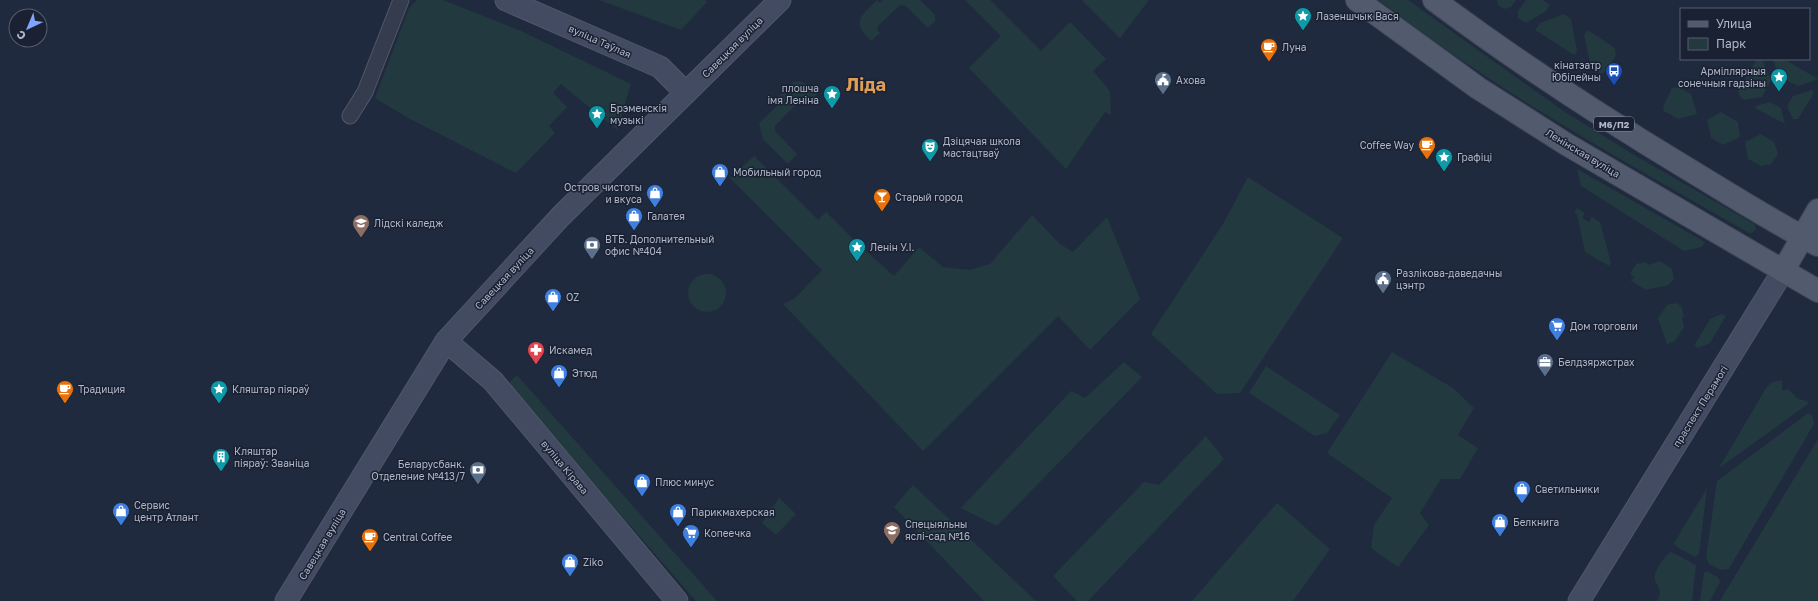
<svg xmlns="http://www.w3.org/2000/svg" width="1818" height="601" font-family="'Golos Text',sans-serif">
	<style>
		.green { fill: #22393f }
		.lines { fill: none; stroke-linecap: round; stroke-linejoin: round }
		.street-casing { stroke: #505768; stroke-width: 17 }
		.secondary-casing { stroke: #505768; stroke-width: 23 }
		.primary-casing { stroke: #3e4556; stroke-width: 24 }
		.street { stroke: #343c4e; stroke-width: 15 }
		.secondary { stroke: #424b61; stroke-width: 21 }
		.primary { stroke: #525b6e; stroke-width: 22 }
		.labels { text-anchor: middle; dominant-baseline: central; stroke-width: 3; stroke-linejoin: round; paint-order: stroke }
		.shield { fill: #1a2132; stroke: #838a9c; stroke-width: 1 }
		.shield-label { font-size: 9px; font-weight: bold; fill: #b0b7c9 }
		.poi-label { font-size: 10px; fill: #b0b7c9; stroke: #1a2132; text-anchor: start }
		.street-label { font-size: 10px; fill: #b0b7c9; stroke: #1a2132 }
		.town-label { font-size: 18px; font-weight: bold; fill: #df9e55; stroke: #1a2132 }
	</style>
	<rect width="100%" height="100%" fill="#202a3e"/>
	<!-- green -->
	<path class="green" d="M417,0H443L519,30L631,84L617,130L561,84L553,93L567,107L549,126L555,133L516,173L410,119L375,98L409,8Z
		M599,0H705L707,2L681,30Z
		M877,0L880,3L883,0H920L935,15V21L928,28L906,6L900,5L878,26L877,30L880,33L871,41C851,22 860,17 877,0Z
		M965,0H990L1041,51L1070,22L1106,59L1093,71L1110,91L1111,115L1105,112L1066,169L969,68L1001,36Z
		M1082,0H1149L1120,38Z
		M1379,0H1408L1565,112L1636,156L1754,224L1756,229L1752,233H1749C1622,160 1494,90 1379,0Z
		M1497,0H1516L1511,7L1504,9L1498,5Z
		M1526,0H1543L1550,5L1546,11L1526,23L1518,18V11Z
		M1564,14L1571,19L1577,51L1574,55L1535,30L1540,23Z
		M1588,30L1615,48L1616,55L1607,71L1601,74L1591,67L1584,35Z
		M1757,59H1762L1771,80L1762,97L1744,100L1740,97L1738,91Z
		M1773,59H1784L1818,79L1798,86L1778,76Z
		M799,81L811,86L818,93L809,104L800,100L775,126V131L797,154L788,164L763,139L759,123L781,102L777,98L793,82Z
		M1678,87L1691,94L1697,114L1678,119L1664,111L1663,107L1672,88Z
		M1812,90L1814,93L1798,119H1793L1787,106L1793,96Z
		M1770,102L1781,108L1785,124L1755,108L1758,105Z
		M1721,112L1738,122L1740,137L1723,145L1711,138L1707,120Z
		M1761,134L1774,142L1778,154L1771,164L1761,166L1748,159L1745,142Z
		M754,156L818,220L826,212L854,240L894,276L919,247L943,267L970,270L990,264L1032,215L1060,244L1073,252L1107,217L1140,299L1090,350L1058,316L923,451L783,304L795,298L822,270L730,178Z
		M1577,169L1705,242L1702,247L1684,251L1581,186Z
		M1248,177L1343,238L1240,393L1217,394L1151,334L1223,224Z
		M1577,208L1585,213L1582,218L1589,222L1592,217L1600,222L1611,263L1609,266L1585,252L1577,214L1574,212Z
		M1660,261L1672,269L1674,279L1668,285L1646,290L1630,280L1635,278L1630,274L1636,264L1646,262L1648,265Z
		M688 293a19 19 0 1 1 38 0a19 19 0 1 1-38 0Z
		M1676,303L1681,306L1684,316L1682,318L1684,327L1675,341L1667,344L1658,318L1667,305Z
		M1721,314L1726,316L1710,343L1698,348L1694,346L1710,319Z
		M1392,352L1453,388L1474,408L1458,435L1478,448L1460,479H1441L1420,513L1429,525L1398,567L1371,548L1374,525L1392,498L1327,453Z
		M1124,362L1142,377L997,526L961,508L1071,391L1085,398Z
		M1266,366L1340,415L1327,433L1315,436L1249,393Z
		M517,375L717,601H696L507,385Z
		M1782,380V391L1788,389L1798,399L1807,401L1808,404L1719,468L1766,388L1772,382Z
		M1808,413L1812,415L1814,424L1731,565L1729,569L1721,570L1709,564L1706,557L1717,481Z
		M1206,436L1224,459L1088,601H1077L1053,576L1144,482L1159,485Z
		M1818,439V601H1720L1724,594Z
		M913,485L1036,601H984L894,507Z
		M1707,488L1699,554L1695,557L1677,547L1674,543Z
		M779,498L796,514L776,535L762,523Z
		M1277,503L1330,549L1293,601H1192Z
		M1671,552L1696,565L1692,601H1657C1663,590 1658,589 1655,580C1653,572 1664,556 1671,552Z
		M1706,571L1718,577L1720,582L1710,601H1700L1704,573Z"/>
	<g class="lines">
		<defs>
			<path id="street" d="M350,116L365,92L401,0"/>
			<path id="secondary" d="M506,0L660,67L686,93
				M446,341L493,381L677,601
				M286,601L446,341L560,217L780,0
				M1579,601L1783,271"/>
			<path id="primary" d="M1357,0L1478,88L1566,144L1818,291
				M1434,0C1516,61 1600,116 1688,169C1731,195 1773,222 1818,245
				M1783,271L1818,210"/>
		</defs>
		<!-- street casing -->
		<use href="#street" class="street-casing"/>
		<!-- secondary casing -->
		<use href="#secondary" class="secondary-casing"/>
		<!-- primary casing -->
		<use href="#primary" class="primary-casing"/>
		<!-- street -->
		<use href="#street" class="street"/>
		<!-- secondary -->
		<use href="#secondary" class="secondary"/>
		<!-- primary -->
		<use href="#primary" class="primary"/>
	</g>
	<!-- icons -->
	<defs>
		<symbol id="sight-pin" viewBox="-11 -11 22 30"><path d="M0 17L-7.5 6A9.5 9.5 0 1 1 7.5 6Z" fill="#0f9aa8" stroke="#1a2132"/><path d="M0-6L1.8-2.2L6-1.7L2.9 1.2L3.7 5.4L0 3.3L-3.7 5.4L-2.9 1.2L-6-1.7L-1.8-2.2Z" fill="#fff"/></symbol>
		<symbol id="cafe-pin" viewBox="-11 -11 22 30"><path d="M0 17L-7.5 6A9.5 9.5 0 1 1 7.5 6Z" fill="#e8710a" stroke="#1a2132"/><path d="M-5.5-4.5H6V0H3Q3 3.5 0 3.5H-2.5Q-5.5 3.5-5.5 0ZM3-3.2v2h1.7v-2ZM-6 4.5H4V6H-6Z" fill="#fff"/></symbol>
		<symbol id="bus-pin" viewBox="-11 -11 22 30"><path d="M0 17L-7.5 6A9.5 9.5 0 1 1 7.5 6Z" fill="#1a4fb4" stroke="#1a2132"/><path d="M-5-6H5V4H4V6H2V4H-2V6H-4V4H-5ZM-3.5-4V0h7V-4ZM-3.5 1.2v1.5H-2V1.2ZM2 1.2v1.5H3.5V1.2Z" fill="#fff"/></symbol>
		<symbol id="civic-pin" viewBox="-11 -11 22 30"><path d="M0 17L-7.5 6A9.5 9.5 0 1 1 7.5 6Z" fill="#5c6f8a" stroke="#1a2132"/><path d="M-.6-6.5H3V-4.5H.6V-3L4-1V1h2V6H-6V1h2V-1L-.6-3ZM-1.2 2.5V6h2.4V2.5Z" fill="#fff"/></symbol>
		<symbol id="theatre-pin" viewBox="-11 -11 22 30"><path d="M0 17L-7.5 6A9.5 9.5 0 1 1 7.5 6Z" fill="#0f9aa8" stroke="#1a2132"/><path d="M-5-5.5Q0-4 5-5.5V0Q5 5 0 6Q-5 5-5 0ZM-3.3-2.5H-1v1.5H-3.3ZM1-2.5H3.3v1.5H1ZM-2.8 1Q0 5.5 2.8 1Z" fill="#fff"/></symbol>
		<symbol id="shop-pin" viewBox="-11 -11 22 30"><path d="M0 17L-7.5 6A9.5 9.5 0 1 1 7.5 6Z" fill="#3f7fe0" stroke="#1a2132"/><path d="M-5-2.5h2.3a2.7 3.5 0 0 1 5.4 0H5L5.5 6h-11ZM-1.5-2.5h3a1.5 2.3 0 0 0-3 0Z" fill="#fff"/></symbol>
		<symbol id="bar-pin" viewBox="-11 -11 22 30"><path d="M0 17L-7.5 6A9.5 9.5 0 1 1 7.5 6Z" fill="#e8710a" stroke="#1a2132"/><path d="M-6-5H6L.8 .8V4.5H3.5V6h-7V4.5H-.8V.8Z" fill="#fff"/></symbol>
		<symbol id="university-pin" viewBox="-11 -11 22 30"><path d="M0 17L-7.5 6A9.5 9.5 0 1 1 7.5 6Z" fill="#8d6e63" stroke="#1a2132"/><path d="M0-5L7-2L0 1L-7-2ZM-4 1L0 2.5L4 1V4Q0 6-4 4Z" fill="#fff"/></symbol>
		<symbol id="bank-pin" viewBox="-11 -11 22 30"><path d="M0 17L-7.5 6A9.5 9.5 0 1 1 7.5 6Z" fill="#5c6f8a" stroke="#1a2132"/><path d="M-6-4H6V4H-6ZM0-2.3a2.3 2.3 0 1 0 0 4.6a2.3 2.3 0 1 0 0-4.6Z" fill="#fff"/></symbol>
		<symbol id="supermarket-pin" viewBox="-11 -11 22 30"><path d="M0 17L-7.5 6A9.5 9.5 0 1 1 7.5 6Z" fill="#3f7fe0" stroke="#1a2132"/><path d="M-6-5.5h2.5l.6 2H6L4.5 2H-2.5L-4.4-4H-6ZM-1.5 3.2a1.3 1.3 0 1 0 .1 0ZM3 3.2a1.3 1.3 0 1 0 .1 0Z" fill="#fff"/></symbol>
		<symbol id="pharmacy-pin" viewBox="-11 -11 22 30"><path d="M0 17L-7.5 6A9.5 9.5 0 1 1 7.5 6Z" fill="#e0444e" stroke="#1a2132"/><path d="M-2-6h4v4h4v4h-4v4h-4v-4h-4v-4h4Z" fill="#fff"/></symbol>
		<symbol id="office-pin" viewBox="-11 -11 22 30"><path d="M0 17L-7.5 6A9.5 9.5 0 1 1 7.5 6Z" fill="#5c6f8a" stroke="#1a2132"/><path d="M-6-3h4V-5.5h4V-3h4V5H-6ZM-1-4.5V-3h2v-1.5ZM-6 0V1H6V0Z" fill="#fff"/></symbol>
		<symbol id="building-pin" viewBox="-11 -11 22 30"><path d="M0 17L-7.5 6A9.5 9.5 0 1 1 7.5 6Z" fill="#0f9aa8" stroke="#1a2132"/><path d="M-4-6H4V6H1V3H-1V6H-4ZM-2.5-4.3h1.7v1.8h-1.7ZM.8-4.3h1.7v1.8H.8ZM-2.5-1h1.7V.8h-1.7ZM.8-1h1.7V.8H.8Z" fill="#fff"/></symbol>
		<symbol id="school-pin" viewBox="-11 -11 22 30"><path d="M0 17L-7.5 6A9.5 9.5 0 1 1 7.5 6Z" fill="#8d6e63" stroke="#1a2132"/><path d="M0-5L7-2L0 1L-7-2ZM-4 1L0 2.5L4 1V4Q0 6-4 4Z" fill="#fff"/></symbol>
	</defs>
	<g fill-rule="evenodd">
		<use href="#sight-pin" x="1293" y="6" width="20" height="27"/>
		<use href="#cafe-pin" x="1259" y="37" width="20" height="27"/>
		<use href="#bus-pin" x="1604" y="61" width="20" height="27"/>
		<use href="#sight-pin" x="1769" y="67" width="20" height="27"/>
		<use href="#civic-pin" x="1153" y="70" width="20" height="27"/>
		<use href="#sight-pin" x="822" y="84" width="20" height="27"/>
		<use href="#sight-pin" x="587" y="104" width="20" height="27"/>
		<use href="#cafe-pin" x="1417" y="135" width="20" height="27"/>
		<use href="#theatre-pin" x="920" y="137" width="20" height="27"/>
		<use href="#sight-pin" x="1434" y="147" width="20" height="27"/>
		<use href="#shop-pin" x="710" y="162" width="20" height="27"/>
		<use href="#shop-pin" x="645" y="183" width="20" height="27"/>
		<use href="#bar-pin" x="872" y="187" width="20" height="27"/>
		<use href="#shop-pin" x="624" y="206" width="20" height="27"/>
		<use href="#university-pin" x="351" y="213" width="20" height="27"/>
		<use href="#bank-pin" x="582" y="235" width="20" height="27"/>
		<use href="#sight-pin" x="847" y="237" width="20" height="27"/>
		<use href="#civic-pin" x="1373" y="269" width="20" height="27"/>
		<use href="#shop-pin" x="543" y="287" width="20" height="27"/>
		<use href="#supermarket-pin" x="1547" y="316" width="20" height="27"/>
		<use href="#pharmacy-pin" x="526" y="340" width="20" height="27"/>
		<use href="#office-pin" x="1535" y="352" width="20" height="27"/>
		<use href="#shop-pin" x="549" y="363" width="20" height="27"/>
		<use href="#cafe-pin" x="55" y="379" width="20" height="27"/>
		<use href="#sight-pin" x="209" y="379" width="20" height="27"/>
		<use href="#building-pin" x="211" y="447" width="20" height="27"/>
		<use href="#bank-pin" x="468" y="460" width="20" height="27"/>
		<use href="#shop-pin" x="632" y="472" width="20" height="27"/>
		<use href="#shop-pin" x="1512" y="479" width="20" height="27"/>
		<use href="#shop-pin" x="111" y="501" width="20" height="27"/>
		<use href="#shop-pin" x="668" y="502" width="20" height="27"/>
		<use href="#shop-pin" x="1490" y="512" width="20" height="27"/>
		<use href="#school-pin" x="882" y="520" width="20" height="27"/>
		<use href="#supermarket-pin" x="681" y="523" width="20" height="27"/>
		<use href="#cafe-pin" x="360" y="527" width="20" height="27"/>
		<use href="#shop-pin" x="560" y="552" width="20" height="27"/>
	</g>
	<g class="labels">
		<!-- shield labels -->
		<rect class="shield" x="1594" y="117" width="40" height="14" rx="3"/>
		<g class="shield-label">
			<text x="1614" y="124">М6/П2</text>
		</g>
		<!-- poi labels -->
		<g class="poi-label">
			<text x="1316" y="16">Лазеншчык Вася</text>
			<text x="1282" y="47">Луна</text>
			<text x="1601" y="65" text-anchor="end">кінатэатр<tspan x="1601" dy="12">Юбілейны</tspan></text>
			<text x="1766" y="71" text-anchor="end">Арміллярныя<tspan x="1766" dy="12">сонечныя гадзіны</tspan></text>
			<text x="1176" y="80">Ахова</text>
			<text x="819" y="88" text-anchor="end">плошча<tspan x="819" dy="12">імя Леніна</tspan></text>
			<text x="610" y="108">Брэменскія<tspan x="610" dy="12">музыкі</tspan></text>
			<text x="943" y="141">Дзіцячая школа<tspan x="943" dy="12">мастацтваў</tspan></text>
			<text x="1414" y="145" text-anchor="end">Coffee Way</text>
			<text x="1457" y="157">Графіці</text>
			<text x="733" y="172">Мобильный город</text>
			<text x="642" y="187" text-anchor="end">Остров чистоты<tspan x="642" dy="12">и вкуса</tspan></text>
			<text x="895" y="197">Старый город</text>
			<text x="647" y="216">Галатея</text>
			<text x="374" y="223">Лідскі каледж</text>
			<text x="605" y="239">ВТБ. Дополнительный<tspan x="605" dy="12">офис №404</tspan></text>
			<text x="870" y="247">Ленін У.І.</text>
			<text x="1396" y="273">Разлікова-даведачны<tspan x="1396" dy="12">цэнтр</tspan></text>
			<text x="566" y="297">OZ</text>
			<text x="1570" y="326">Дом торговли</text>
			<text x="549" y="350">Искамед</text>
			<text x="1558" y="362">Белдзяржстрах</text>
			<text x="572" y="373">Этюд</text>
			<text x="78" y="389">Традиция</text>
			<text x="232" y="389">Кляштар піяраў</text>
			<text x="234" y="451">Кляштар<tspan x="234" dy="12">піяраў: Званіца</tspan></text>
			<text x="465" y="464" text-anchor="end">Беларусбанк.<tspan x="465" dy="12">Отделение №413/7</tspan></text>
			<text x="655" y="482">Плюс минус</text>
			<text x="1535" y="489">Светильники</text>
			<text x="134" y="505">Сервис<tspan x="134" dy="12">центр Атлант</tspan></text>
			<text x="691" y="512">Парикмахерская</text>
			<text x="1513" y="522">Белкнига</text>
			<text x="905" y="524">Спецыяльны<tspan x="905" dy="12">яслі-сад №16</tspan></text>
			<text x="704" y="533">Копеечка</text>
			<text x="383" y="537">Central Coffee</text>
			<text x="583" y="562">Ziko</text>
		</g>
		<!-- street labels -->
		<g class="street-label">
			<text transform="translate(600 41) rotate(24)">вуліца Таўлая</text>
			<text transform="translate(732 47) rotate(-45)">Савецкая вуліца</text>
			<text transform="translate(1583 153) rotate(31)">Ленінская вуліца</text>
			<text transform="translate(504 278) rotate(-47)">Савецкая вуліца</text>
			<text transform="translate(1700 406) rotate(-58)">праспект Перамогі</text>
			<text transform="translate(565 467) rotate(50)">вуліца Кірава</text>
			<text transform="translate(322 544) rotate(-59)">Савецкая вуліца</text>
		</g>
		<!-- town labels -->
		<g class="town-label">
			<text x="866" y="84">Ліда</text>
		</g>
	</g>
	<!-- legend -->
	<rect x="1680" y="8" width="130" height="52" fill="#1a2132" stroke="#565d6e"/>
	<rect x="1688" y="21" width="20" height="6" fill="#525b6e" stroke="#565d6e"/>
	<text x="1716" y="28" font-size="12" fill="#b0b7c9">Улица</text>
	<rect x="1688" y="38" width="20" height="12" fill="#22393f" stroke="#565d6e"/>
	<text x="1716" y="48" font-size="12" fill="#b0b7c9">Парк</text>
	<!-- north arrow -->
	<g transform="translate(28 28) rotate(224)"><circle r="19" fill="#1a2132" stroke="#565d6e"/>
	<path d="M0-3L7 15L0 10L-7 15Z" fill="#7fa4ff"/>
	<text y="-6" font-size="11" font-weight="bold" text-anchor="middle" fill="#b0b7c9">С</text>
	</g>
</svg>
